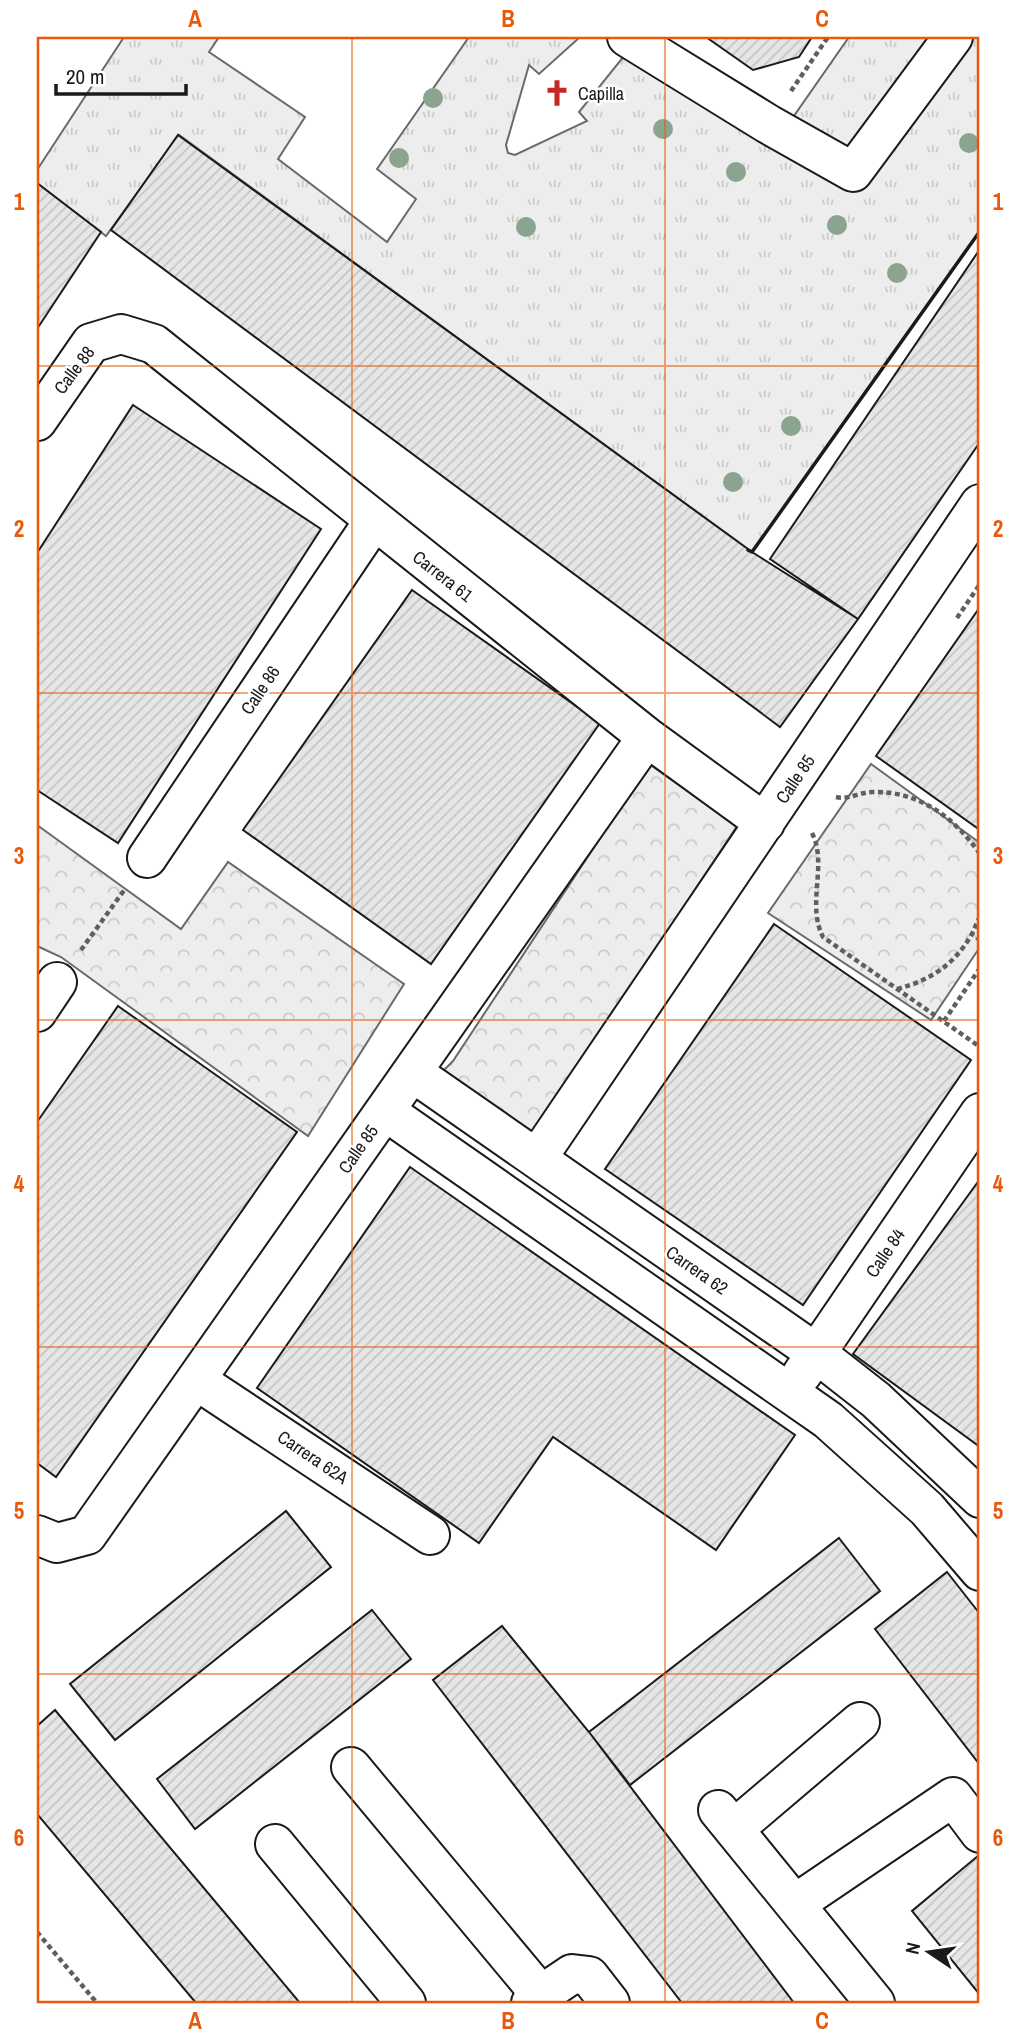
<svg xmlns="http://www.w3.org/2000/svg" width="1017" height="2040" font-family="'Archivo Narrow',sans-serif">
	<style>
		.grass { fill: url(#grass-tufts); stroke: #6a6a6a; stroke-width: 2 }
		.park { fill: url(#park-crowns); stroke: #6a6a6a; stroke-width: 2 }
		.building { fill: url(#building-hatch); stroke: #1a1a1a; stroke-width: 2 }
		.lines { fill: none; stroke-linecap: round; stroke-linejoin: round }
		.minor-casing { stroke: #1a1a1a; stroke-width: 42 }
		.path { stroke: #5f5f5f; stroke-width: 4.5; stroke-dasharray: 5 3.5; stroke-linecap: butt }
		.minor { stroke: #fff; stroke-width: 38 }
		.wall { stroke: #1a1a1a; stroke-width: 3.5 }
		.tree { fill: #8aa48f }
		.grid { fill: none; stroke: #e8590c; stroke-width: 2; stroke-opacity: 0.55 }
		.labels { text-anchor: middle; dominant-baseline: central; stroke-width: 5; stroke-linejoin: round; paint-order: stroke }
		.poi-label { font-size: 18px; fill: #1a1a1a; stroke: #fff; text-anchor: start }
		.street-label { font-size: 18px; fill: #1a1a1a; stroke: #fff }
		.neatline { fill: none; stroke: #e8590c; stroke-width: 2.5 }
		.grid-label { font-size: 23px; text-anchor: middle; font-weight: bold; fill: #e8590c }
	</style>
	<defs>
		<pattern id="grass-tufts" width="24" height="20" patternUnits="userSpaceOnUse" patternTransform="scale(1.75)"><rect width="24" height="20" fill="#ededed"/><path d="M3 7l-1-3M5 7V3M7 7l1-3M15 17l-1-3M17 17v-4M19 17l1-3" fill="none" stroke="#cbcbcb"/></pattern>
		<pattern id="park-crowns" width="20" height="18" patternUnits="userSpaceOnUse" patternTransform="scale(1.75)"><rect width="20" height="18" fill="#ededed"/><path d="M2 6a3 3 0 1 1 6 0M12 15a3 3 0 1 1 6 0" fill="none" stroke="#cbcbcb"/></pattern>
		<pattern id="building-hatch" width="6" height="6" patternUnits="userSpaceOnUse" patternTransform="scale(1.75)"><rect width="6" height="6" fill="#e6e6e6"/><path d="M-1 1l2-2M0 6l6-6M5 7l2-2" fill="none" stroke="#c5c5c5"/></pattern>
	</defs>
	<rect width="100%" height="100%" fill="#fff"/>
	<!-- grass -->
	<path class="grass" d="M124,37H219L209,52L305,117L278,159L387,242L416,199L377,169L469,37H580L539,74L529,65L506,145L508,153L515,155L587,121L579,112L632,46L775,143L849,37H980V231L752,552L179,135L106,236L37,183V170Z"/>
	<!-- park -->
	<path class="park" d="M649,764L737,826L534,1134L442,1072L453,1061Z
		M871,764L980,843V947L931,1020L768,913Z
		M37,825L181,929L228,862L404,984L308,1136L61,957L37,946Z"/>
	<!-- building -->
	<path class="building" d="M706,37H812L799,57L753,70Z
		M178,135L752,552L858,619L780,727L111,230Z
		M37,183L101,232L37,329Z
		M980,249V442L858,619L770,559Z
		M133,405L321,529L118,843L37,790V553Z
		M412,590L600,723L431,964L243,830Z
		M980,607V830L876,756Z
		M774,924L971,1060L803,1305L605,1169Z
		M118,1006L297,1132L56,1477L37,1463V1122Z
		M410,1167L795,1435L716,1550L553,1437L479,1543L257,1388Z
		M980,1179V1447L853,1354Z
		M286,1511L331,1567L115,1740L70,1684Z
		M839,1538L880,1591L630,1785L589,1732Z
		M947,1572L980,1614V1765L875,1629Z
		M372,1610L411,1659L195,1829L157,1779Z
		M502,1626L589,1732L794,2003H682L433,1680Z
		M55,1710L300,2003H196L37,1814V1726Z
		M979,1855L980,1857V1995L912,1911Z"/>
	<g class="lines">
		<defs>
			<path id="minor" d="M627,37L768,124L853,172L953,37
				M37,421L91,343L121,334L154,344L647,737L765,823
				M147,858L373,522
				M37,1012L57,982
				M412,1072L816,1353L876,1400L980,1498
				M385,1111L828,1420L927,1509L980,1571
				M538,1157L980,504
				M802,1374L980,1113
				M196,1380L430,1535
				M37,1535L57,1543L87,1535L647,737
				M351,1767L541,1995L531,2003
				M718,1810L875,2003
				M734,1829L860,1722
				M275,1844L406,2003
				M795,1904L953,1797L980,1833
				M541,1995L572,1974L589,1976L610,2003"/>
		</defs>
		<!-- minor casing -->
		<use href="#minor" class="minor-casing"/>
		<!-- path -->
		<path class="path" d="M791,91L828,37
			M957,618L980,584
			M836,797C850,800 859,792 873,792C919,791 954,817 980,854
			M812,833C828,865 806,904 823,937L980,1047
			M980,916L972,934L980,940
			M81,950L125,889
			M897,989C931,980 954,965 972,934
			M944,1021L980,968
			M37,1932L97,2003"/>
		<!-- minor -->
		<use href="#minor" class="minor"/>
		<!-- wall -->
		<path class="wall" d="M748,550L752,552L980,231"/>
	</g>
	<!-- trees -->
	<g class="tree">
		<circle cx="433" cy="98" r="10"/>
		<circle cx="663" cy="129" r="10"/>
		<circle cx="969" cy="143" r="10"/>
		<circle cx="399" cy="158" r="10"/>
		<circle cx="736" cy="172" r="10"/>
		<circle cx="837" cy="225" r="10"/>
		<circle cx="526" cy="227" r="10"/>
		<circle cx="897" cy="273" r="10"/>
		<circle cx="791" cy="426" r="10"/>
		<circle cx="733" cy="482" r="10"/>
	</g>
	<!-- grid -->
	<path class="grid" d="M352,37V2003M665,37V2003M37,366H980M37,693H980M37,1020H980M37,1347H980M37,1674H980"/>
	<!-- icons -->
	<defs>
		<symbol id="church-bare" viewBox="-9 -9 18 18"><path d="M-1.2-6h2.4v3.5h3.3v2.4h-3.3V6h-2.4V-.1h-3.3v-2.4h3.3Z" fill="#c62828" stroke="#fff" stroke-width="2.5" paint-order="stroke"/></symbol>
	</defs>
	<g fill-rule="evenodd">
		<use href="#church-bare" x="538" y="74" width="38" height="38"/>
	</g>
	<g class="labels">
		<!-- poi labels -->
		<g class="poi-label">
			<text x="578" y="93">Capilla</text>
		</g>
		<!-- street labels -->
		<g class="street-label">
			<text transform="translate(74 370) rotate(-53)">Calle 88</text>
			<text transform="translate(443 576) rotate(38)">Carrera 61</text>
			<text transform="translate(260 690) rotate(-56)">Calle 86</text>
			<text transform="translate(795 779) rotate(-56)">Calle 85</text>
			<text transform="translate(358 1149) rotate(-55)">Calle 85</text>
			<text transform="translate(885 1253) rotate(-56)">Calle 84</text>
			<text transform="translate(697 1270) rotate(35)">Carrera 62</text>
			<text transform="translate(313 1457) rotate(34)">Carrera 62A</text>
		</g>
	</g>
	<!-- border -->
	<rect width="1017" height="2040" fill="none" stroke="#ffffff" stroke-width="77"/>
	<!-- north arrow -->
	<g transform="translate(929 1952) rotate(283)" stroke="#ffffff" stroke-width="5" paint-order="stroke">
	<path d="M0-5L12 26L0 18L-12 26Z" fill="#1a1a1a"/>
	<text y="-10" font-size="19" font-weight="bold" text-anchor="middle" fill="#1a1a1a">N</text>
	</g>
	<!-- scale -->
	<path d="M56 84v10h130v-10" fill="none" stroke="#1a1a1a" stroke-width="3.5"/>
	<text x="66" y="84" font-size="21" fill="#1a1a1a" stroke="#ffffff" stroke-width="5" paint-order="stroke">20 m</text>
	<rect x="38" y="38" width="940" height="1964" class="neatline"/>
	<g class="grid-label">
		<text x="195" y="27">A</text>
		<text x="508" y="27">B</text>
		<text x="822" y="27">C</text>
		<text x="19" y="210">1</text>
		<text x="998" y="210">1</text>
		<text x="19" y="537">2</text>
		<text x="998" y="537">2</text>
		<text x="19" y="864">3</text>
		<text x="998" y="864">3</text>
		<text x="19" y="1192">4</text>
		<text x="998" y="1192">4</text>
		<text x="19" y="1519">5</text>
		<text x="998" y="1519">5</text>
		<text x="19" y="1846">6</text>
		<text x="998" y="1846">6</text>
		<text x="195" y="2029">A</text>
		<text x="508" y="2029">B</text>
		<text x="822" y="2029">C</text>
	</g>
</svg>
